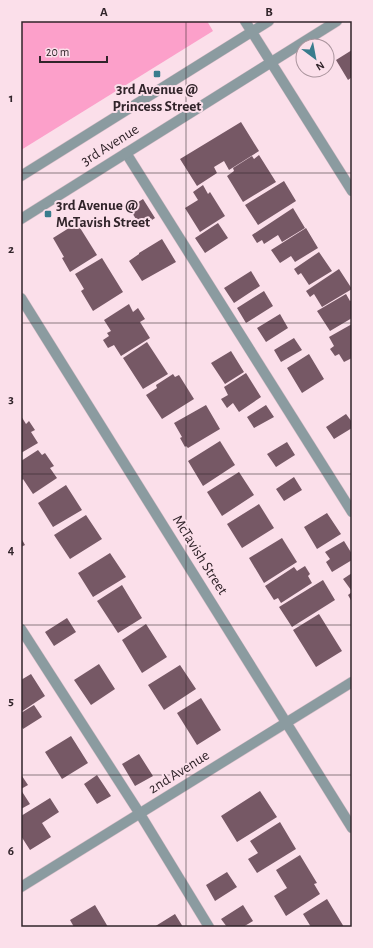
<svg xmlns="http://www.w3.org/2000/svg" width="373" height="948" font-family="'Alegreya Sans',sans-serif">
	<style>
		.green { fill: #fca0ca }
		.building { fill: #765865 }
		.lines { fill: none; stroke-linecap: round; stroke-linejoin: round }
		.lane-casing { stroke: #d7bdc7; stroke-width: 11 }
		.street-casing { stroke: #d7bdc7; stroke-width: 11 }
		.lane { stroke: #8b9ba0; stroke-width: 10 }
		.street { stroke: #8b9ba0; stroke-width: 10 }
		.grid { fill: none; stroke: #31242a; stroke-width: 1; stroke-opacity: 0.55 }
		.poi-dot { fill: #397c8d; stroke: #fbdfea; stroke-width: 1.5 }
		.labels { text-anchor: middle; dominant-baseline: central; stroke-width: 4; stroke-linejoin: round; paint-order: stroke }
		.poi-label { font-size: 15px; font-weight: bold; fill: #31242a; stroke: #fbdfea }
		.street-label { font-size: 15px; fill: #31242a; stroke: #fbdfea }
		.neatline { fill: none; stroke: #31242a; stroke-width: 1.5 }
		.grid-label { font-size: 13px; text-anchor: middle; font-weight: bold; fill: #31242a }
	</style>
	<rect width="100%" height="100%" fill="#fbdfea"/>
	<!-- green -->
	<path class="green" d="M21,21H207L213,31L21,150Z"/>
	<!-- building -->
	<path class="building" d="M352,50V77L348,80L336,60Z
		M241,122L259,151L229,170L224,161L214,167L217,173L197,186L180,159Z
		M259,155L276,182L243,202L227,176L234,171L233,168L252,156L254,159Z
		M284,181L296,201L258,225L245,205Z
		M203,185L208,194L210,192L225,216L200,232L185,208L198,200L193,192Z
		M143,199L155,218L141,227L129,208Z
		M293,208L305,228L282,242L278,235L264,244L262,240L257,243L252,235Z
		M77,223L97,255L70,272L62,258L64,257L53,238Z
		M218,223L228,238L205,253L195,238Z
		M306,228L318,248L295,262L291,256L280,263L271,250Z
		M162,239L176,262L142,281L129,261L139,254V253Z
		M319,252L332,271L309,285L301,273L298,275L294,269Z
		M102,258L123,292L93,311L81,291L84,289L75,274Z
		M339,269L352,289L322,307L314,294L310,297L306,291Z
		M251,271L260,286L234,303L224,288Z
		M264,291L273,306L246,323L237,308Z
		M346,294L350,301L352,300V318L330,331L317,311Z
		M129,304L133,312L138,308L145,319L140,322L150,338L121,356L114,345L108,348L103,340L109,336L107,333L111,331L104,320Z
		M280,314L288,328L266,342L257,328Z
		M352,324V358L344,362L339,354L335,356L330,349L334,346L329,337Z
		M294,338L302,350L281,362L274,350Z
		M147,342L168,374L143,389L123,358Z
		M231,351L244,372L225,384L211,363Z
		M309,354L324,379L302,393L287,368Z
		M246,373L261,397L239,412L233,403L227,408L221,399L228,395L224,387Z
		M173,374L175,377L179,375L194,399L162,419L146,395L157,388L156,385Z
		M206,405L220,429L188,448L186,446L185,447L180,438L182,437L174,423Z
		M266,405L274,417L254,428L247,417Z
		M346,414L352,422V428L334,439L326,427Z
		M21,416L26,424L29,421L35,430L31,432L38,443L21,453Z
		M220,441L235,465L203,486L188,461Z
		M287,442L295,455L276,467L267,454Z
		M38,450L42,455L45,453L54,466L50,468L57,478L33,494L23,479L21,481V461Z
		M239,472L254,495L222,516L207,492Z
		M294,477L302,490L284,501L276,489Z
		M66,485L82,510L53,527L38,503Z
		M259,504L274,528L242,548L227,524Z
		M327,513L341,534L317,549L304,527Z
		M86,515L102,539L70,559L54,535Z
		M21,538L25,545L21,547Z
		M282,538L297,562L264,583L249,558Z
		M344,541L352,554V560L332,572L326,562L330,559L325,552Z
		M110,553L126,577L93,597L78,573Z
		M305,566L310,574L308,576L312,583L281,603L278,598L274,600L265,586L294,567L297,571Z
		M352,573V590H351L343,579Z
		M323,580L335,600L292,627L279,607Z
		M122,585L142,618L118,633L97,601Z
		M352,592V602L348,595Z
		M319,614L342,651L316,667L293,630Z
		M67,618L76,632L54,646L45,632Z
		M146,624L167,657L142,673L122,640Z
		M99,664L115,689L91,705L74,680Z
		M180,665L196,689L164,710L148,685Z
		M31,674L45,696L21,712V680Z
		M201,698L221,730L197,745L177,713Z
		M34,705L42,717L23,729L21,725V713Z
		M71,736L88,763L62,779L45,752Z
		M139,754L153,776L135,786L122,764Z
		M97,775L111,796L97,804L84,784Z
		M22,776L28,785L21,789V777Z
		M21,790L30,804L21,809Z
		M260,791L277,817L237,842L221,816Z
		M50,798L59,812L42,823L51,837L30,850L21,836V816Z
		M280,822L296,849L257,873L248,859L258,853L250,841Z
		M300,855L317,883L314,884L320,894L286,916L274,896L287,888L276,870Z
		M227,872L237,887L215,901L206,885Z
		M327,899L344,927H311L303,914Z
		M95,905L108,927H74L70,920Z
		M243,905L253,921L243,927H227L221,919Z
		M175,914L183,927H154Z"/>
	<g class="lines">
		<defs>
			<path id="lane" d="M126,153L352,512
				M21,629L140,814L209,927"/>
			<path id="street" d="M245,21L352,191
				M21,176L269,21
				M21,219L337,21
				M21,298L352,828
				M21,887L352,682"/>
		</defs>
		<!-- lane casing -->
		<use href="#lane" class="lane-casing"/>
		<!-- street casing -->
		<use href="#street" class="street-casing"/>
		<!-- lane -->
		<use href="#lane" class="lane"/>
		<!-- street -->
		<use href="#street" class="street"/>
	</g>
	<!-- grid -->
	<path class="grid" d="M186,21V927M21,173H352M21,323H352M21,474H352M21,625H352M21,775H352"/>
	<!-- markers -->
	<g class="poi-dot">
		<rect x="153" y="70" width="8" height="8" rx="2"/>
		<rect x="44" y="210" width="8" height="8" rx="2"/>
	</g>
	<g class="labels">
		<!-- poi labels -->
		<g class="poi-label">
			<text x="157" y="89">3rd Avenue @<tspan x="157" dy="17">Princess Street</tspan></text>
			<text x="56" y="205" text-anchor="start">3rd Avenue @<tspan x="56" dy="17">McTavish Street</tspan></text>
		</g>
		<!-- street labels -->
		<g class="street-label">
			<text transform="translate(110 145) rotate(-32)">3rd Avenue</text>
			<text transform="translate(200 555) rotate(58)">McTavish Street</text>
			<text transform="translate(179 772) rotate(-32)">2nd Avenue</text>
		</g>
	</g>
	<!-- border -->
	<rect width="373" height="948" fill="none" stroke="#fbdfea" stroke-width="44"/>
	<!-- north arrow -->
	<g transform="translate(315 58) rotate(148)"><circle r="19" fill="#fbdfea" stroke="#aa949d"/>
	<path d="M0-3L7 15L0 10L-7 15Z" fill="#397c8d"/>
	<text y="-6" font-size="11" font-weight="bold" text-anchor="middle" fill="#31242a">N</text>
	</g>
	<!-- scale -->
	<path d="M40 56v6h67v-6" fill="none" stroke="#31242a" stroke-width="2"/>
	<text x="46" y="56" font-size="12" fill="#31242a" stroke="#fbdfea" stroke-width="3" paint-order="stroke">20 m</text>
	<rect x="22" y="22" width="329" height="904" class="neatline"/>
	<g class="grid-label">
		<text x="104" y="16">A</text>
		<text x="269" y="16">B</text>
		<text x="11" y="102">1</text>
		<text x="11" y="253">2</text>
		<text x="11" y="403">3</text>
		<text x="11" y="554">4</text>
		<text x="11" y="705">5</text>
		<text x="11" y="855">6</text>
	</g>
</svg>
